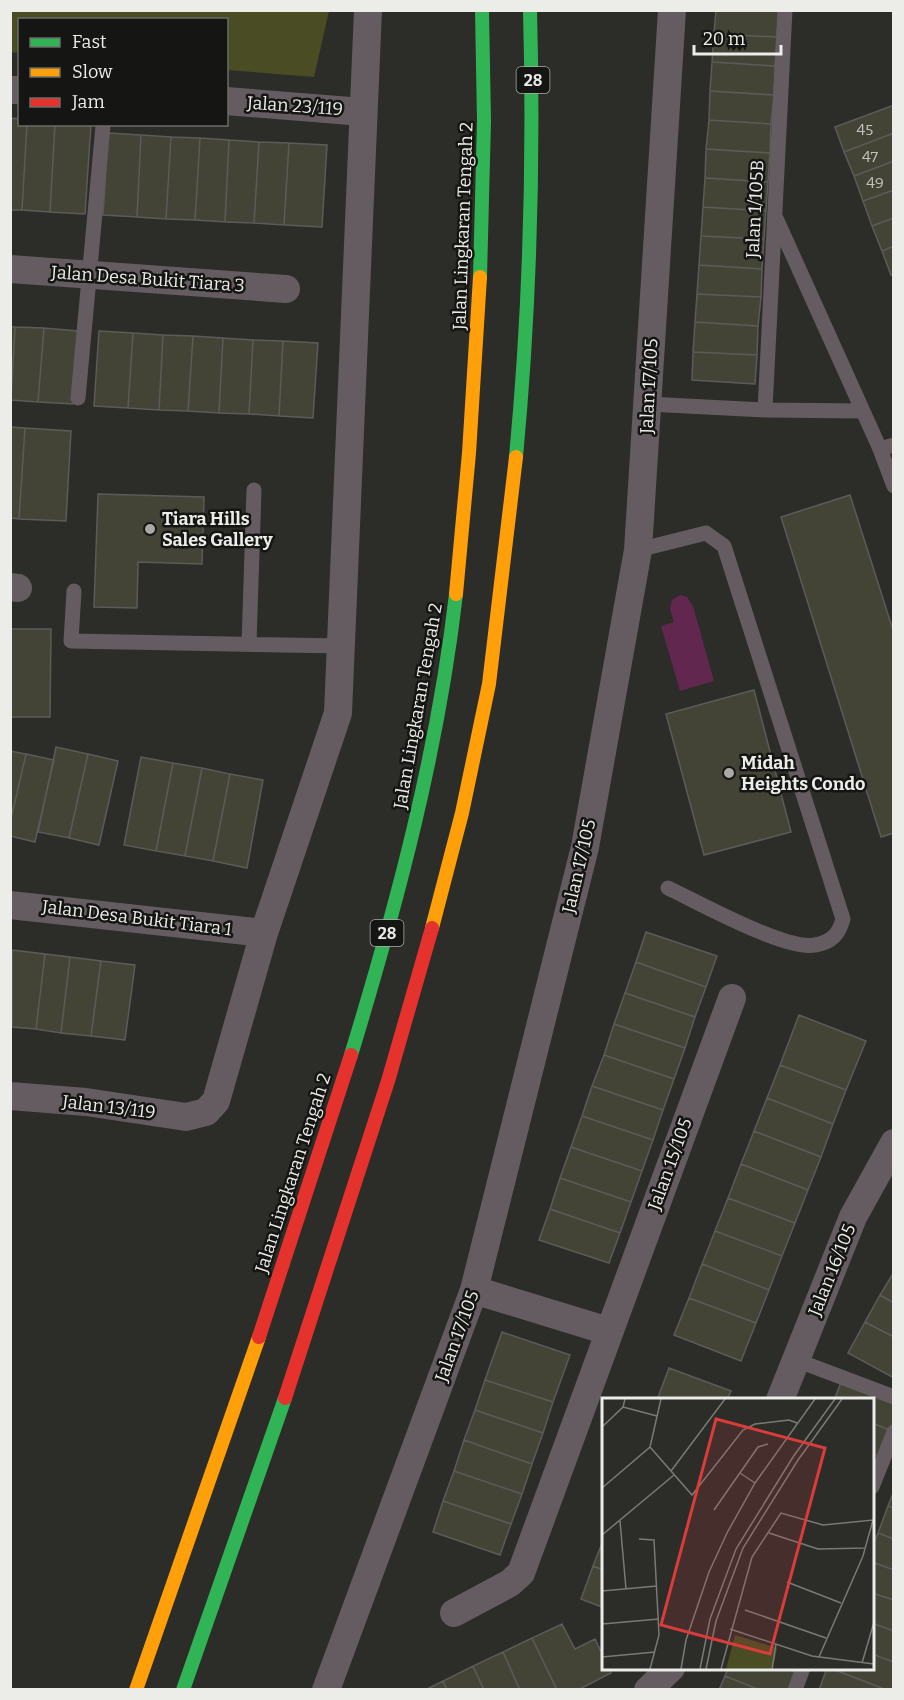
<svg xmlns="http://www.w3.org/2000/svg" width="904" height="1700" font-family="Bitter,serif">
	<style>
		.green { fill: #4a4c23 }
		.water { fill: #62274e }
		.building { fill: #444436; stroke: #5b5b59; stroke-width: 1.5 }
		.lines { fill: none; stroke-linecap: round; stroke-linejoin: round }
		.lane { stroke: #645c60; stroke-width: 15 }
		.street { stroke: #645c60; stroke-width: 28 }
		.fast { stroke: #30b455; stroke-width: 14 }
		.slow { stroke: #ff9f0a; stroke-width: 14 }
		.jam { stroke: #e5322d; stroke-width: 14 }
		.poi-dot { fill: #a9a9a6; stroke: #151513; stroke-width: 2 }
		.labels { text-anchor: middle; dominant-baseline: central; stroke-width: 5; stroke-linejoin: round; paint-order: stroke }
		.number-label { font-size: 15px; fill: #c2c2bc }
		.shield { fill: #151513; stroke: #acaca9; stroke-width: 1.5 }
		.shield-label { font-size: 16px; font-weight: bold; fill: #ecece9 }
		.street-label { font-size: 18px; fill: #ecece9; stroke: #151513 }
		.poi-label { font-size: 18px; font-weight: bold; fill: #ecece9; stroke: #151513; text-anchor: start }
		.inset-road { fill: none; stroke: #797976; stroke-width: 1.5 }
		.view { fill: #d83c3b; fill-opacity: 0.15; stroke: #d83c3b; stroke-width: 3 }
		.inset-edge { fill: none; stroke: #ecece9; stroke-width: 3 }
	</style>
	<rect width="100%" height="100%" fill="#2c2c29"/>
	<!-- green -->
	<path class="green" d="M10,11L11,10L329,11L314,77L227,70L226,20H20L19,52L11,53Z"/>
	<!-- water -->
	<path class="water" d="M680,595L687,597L693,606L714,681L680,691L661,626L674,622L670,609L672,600Z"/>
	<!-- building -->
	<path class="building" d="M716,10H779L777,37L714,34Z
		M714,34L777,37L775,66L712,62Z
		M712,62L775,66L774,95L710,91Z
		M710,91L774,95L771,124L709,120Z
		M894,105V133L844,152L835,127Z
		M10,118L20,119V124H27L22,210H10Z
		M709,120L771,124L770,153L706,149Z
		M27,124H55L50,212L22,210Z
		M55,124H91L85,214L50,212Z
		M108,133L141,135L137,217L103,215Z
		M894,133V161L854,176L844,152Z
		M141,135L171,137L166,219L137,217Z
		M171,137L200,138L195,220L166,219Z
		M200,138L229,140L225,222L195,220Z
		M229,140L259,142L254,223L225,222Z
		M259,142L289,143L284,225L254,223Z
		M289,143L327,145L322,227L284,225Z
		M706,149L770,153L768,182L705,178Z
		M894,161V190L863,201L854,176Z
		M705,178L768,182L766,211L703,207Z
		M894,190V218L872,226L863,201Z
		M703,207L766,211L764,239L701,236Z
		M894,218V246L882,251L872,226Z
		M701,236L764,239L762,269L699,265Z
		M894,246V274L891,275L882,251Z
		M699,265L762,269L761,297L697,294Z
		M697,294L761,297L758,326L695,322Z
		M695,322L758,326L757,355L693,352Z
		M10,327H15L11,400H10Z
		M15,327L44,328L38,402L11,400Z
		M44,328L78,331L73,404L38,402Z
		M99,331L133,333L128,408L94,406Z
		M133,333L163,335L159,410L128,408Z
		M163,335L193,336L188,411L159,410Z
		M193,336L223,338L219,413L188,411Z
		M223,338L253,340L249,414L219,413Z
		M253,340L283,341L279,416L249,414Z
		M283,341L318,343L313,418L279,416Z
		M693,352L757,355L755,384L692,380Z
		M10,427L25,428L19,519L10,518Z
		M25,428L71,431L66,521L19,519Z
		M98,494L204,497L202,564L138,562L137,608L94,607Z
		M850,495L894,633V833L881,837L781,517Z
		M10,629H51L50,717H10Z
		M754,690L791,832L704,855L666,714Z
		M56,747L88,754L69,838L38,832Z
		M10,751L26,754L10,823Z
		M26,754L54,760L35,842L10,836V823Z
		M88,754L118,761L99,845L69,838Z
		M141,757L173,763L156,851L124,845Z
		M173,763L202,768L185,856L156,851Z
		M202,768L230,774L213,861L185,856Z
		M230,774L263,780L247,868L213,861Z
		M646,932L717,956L706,987L636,962Z
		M12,950V1027H10V950Z
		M12,950L45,954L36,1029L12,1027Z
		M45,954L70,957L61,1033L36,1029Z
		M70,957L101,961L91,1036L61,1033Z
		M101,961L135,965L125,1040L91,1036Z
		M636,962L706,987L695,1017L625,993Z
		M625,993L695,1017L685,1048L614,1024Z
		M799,1015L866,1041L846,1090L780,1065Z
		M614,1024L685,1048L674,1079L604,1055Z
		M604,1055L674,1079L663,1110L592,1086Z
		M780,1065L846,1090L833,1124L767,1098Z
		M592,1086L663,1110L653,1140L582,1116Z
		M767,1098L833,1124L821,1157L754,1131Z
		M582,1116L653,1140L642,1171L571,1147Z
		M754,1131L821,1157L808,1190L741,1164Z
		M571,1147L642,1171L631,1202L560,1178Z
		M741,1164L808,1190L795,1223L728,1198Z
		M560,1178L631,1202L620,1233L550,1209Z
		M728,1198L795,1223L782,1256L715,1231Z
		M550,1209L620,1233L609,1263L539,1240Z
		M715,1231L782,1256L769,1290L702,1264Z
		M702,1264L769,1290L756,1323L689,1298Z
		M894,1272V1303L880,1295Z
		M880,1295L894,1303V1337L865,1322Z
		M689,1298L756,1323L741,1361L674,1335Z
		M865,1322L894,1337V1378L848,1353Z
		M502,1332L570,1355L553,1402L485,1380Z
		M669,1368L731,1391L727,1400H657Z
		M485,1380L553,1402L543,1433L475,1410Z
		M842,1380L894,1400L892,1431L872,1423V1400H834Z
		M475,1410L543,1433L532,1464L464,1440Z
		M872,1423L892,1431L881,1457L872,1454Z
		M464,1440L532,1464L522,1494L454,1471Z
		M454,1471L522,1494L511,1524L443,1501Z
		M894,1491V1508L888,1506Z
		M443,1501L511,1524L500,1555L433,1532Z
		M888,1506L894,1508V1539L878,1533Z
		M878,1533L894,1539V1570L872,1562V1547Z
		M604,1538V1570L593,1566Z
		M872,1562L894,1570V1600L872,1593Z
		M593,1566L604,1570V1608L581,1599Z
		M872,1593L894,1600V1631L872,1623Z
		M872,1623L894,1631V1662L872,1654Z
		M562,1624L575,1649L595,1639L604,1658V1668H609L611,1673L578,1690H557L532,1638Z
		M532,1638L557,1690H520L503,1652Z
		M503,1652L520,1690H484L473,1666Z
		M872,1654L894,1662V1690H887L830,1668H872Z
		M473,1666L484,1690H447L443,1681Z
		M728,1668H786L796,1672L789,1690H760L725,1676Z
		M827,1668H830L887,1690H819Z
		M725,1676L760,1690H719Z
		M443,1681L447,1690H425Z"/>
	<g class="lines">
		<!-- lane -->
		<path class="lane" d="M775,216L880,449
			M78,398L103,126
			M648,404L765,410L861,411
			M765,410L785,10
			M894,445L880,449L894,486
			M638,550L706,533L724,546L843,919C839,934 832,942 815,945C786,951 698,902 668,888
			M74,591L71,641L342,646
			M249,644L254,490
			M796,1360L894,1397
			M872,1487L894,1432
			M795,1690L803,1668"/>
		<!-- street -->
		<path class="street" d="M10,90H20
			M226,101L363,112
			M10,269L286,289
			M10,587L18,588
			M10,905L264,933
			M10,1096L86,1102L186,1117L206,1112L216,1101L264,933L338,713L368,10
			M474,1290L608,1331
			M780,1400L853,1217L894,1143
			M454,1613L510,1583L521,1573L732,998
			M326,1690L474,1290L585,847L638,550L672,10
			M648,1690L671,1668"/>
		<!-- fast -->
		<path class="fast" d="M480,277L484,121L482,10
			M516,457C530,308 534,159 530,10
			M351,1055C397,904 438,751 456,594
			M183,1690L285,1398"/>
		<!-- slow -->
		<path class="slow" d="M456,594L469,453L480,277
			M432,928L462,813L489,684L516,457
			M136,1690L259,1337"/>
		<!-- jam -->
		<path class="jam" d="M259,1337L351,1055
			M285,1398L388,1081L432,928"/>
	</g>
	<!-- markers -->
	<g class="poi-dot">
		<circle cx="150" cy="529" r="6"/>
		<circle cx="729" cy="773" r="6"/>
	</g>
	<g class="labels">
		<!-- number labels -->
		<g class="number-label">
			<text x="865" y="130">45</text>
			<text x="870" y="157">47</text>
			<text x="875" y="183">49</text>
		</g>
		<!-- shield labels -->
		<g class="shield">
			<rect x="516.5" y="67" width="33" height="26" rx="4.5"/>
			<rect x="370.5" y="920" width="33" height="26" rx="4.5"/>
		</g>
		<g class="shield-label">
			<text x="533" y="80">28</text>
			<text x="387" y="933">28</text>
		</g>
		<!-- street labels -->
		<g class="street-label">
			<text transform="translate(295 106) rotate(4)">Jalan 23/119</text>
			<text transform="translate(755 209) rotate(-87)">Jalan 1/105B</text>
			<text transform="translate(463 226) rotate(-88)">Jalan Lingkaran Tengah 2</text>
			<text transform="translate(148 279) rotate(4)">Jalan Desa Bukit Tiara 3</text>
			<text transform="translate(649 386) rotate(-87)">Jalan 17/105</text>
			<text transform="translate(418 706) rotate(-80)">Jalan Lingkaran Tengah 2</text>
			<text transform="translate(579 866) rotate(-77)">Jalan 17/105</text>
			<text transform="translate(137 918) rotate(7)">Jalan Desa Bukit Tiara 1</text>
			<text transform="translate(109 1107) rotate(7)">Jalan 13/119</text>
			<text transform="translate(670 1164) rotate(-70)">Jalan 15/105</text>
			<text transform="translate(293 1173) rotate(-72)">Jalan Lingkaran Tengah 2</text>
			<text transform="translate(832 1270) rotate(-68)">Jalan 16/105</text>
			<text transform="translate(457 1336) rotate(-70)">Jalan 17/105</text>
		</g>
		<!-- poi labels -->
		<g class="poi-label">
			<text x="162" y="519">Tiara Hills<tspan x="162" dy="21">Sales Gallery</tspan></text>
			<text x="741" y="763">Midah<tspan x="741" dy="21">Heights Condo</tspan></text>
		</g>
	</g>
	<!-- overview -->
	<g transform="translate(602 1398)">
		<rect width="272" height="272" fill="#2c2c29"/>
		<path d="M133,237L175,250L171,271H124Z" fill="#4a4c23"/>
		<path class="inset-road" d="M21,9L55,18M0,29L21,9L23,1M48,49L90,97L141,32L153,26L187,22L195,25M69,73L123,1M138,75L153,85M0,90L48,49L59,1M112,112L156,49L166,46M18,123L24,191M167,135L216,151L264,150M0,137L72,77M37,141L52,142L57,237L48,271M185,184L239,205M0,193L55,188M143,212L224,240M0,226L57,221M128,231L210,258L272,266M0,259L53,254M260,265L272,224M79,271L84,242L107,174L125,135L153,85L213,1M98,271L108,221L134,151L191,59L233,1M104,271L114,223L141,150L196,62L240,1M119,271L150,159L179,115L221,127L271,122L261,158L217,259M170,271L174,246"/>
		<path class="view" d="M114,21L223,50L168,256L59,227Z"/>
		<rect width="272" height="272" class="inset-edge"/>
	</g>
	<!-- border -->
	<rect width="904" height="1700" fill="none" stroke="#ecece9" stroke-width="24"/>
	<!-- legend -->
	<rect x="18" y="18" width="210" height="108" fill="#151513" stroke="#6b6b69" stroke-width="1.5"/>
	<rect x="30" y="38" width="30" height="9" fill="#30b455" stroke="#6b6b69" stroke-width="1.5"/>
	<text x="72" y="48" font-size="18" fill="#ecece9">Fast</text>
	<rect x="30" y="68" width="30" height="9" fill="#ff9f0a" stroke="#6b6b69" stroke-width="1.5"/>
	<text x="72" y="78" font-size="18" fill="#ecece9">Slow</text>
	<rect x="30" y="98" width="30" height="9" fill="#e5322d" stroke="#6b6b69" stroke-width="1.5"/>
	<text x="72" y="108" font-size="18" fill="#ecece9">Jam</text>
	<!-- scale -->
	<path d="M694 45v9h87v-9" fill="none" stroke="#ecece9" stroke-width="3"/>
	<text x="703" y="45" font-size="18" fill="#ecece9" stroke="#151513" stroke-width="4.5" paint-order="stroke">20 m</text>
</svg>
